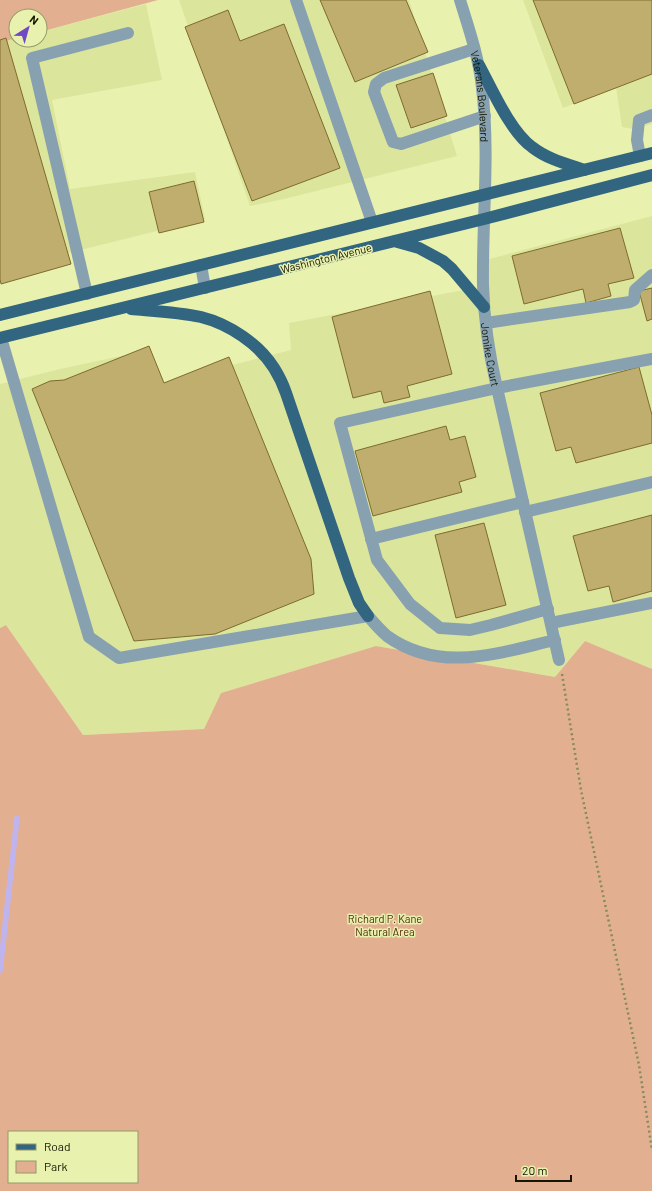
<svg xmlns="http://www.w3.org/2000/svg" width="652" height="1191" font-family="Barlow,sans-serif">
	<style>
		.built { fill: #dce59c }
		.green { fill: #e2b091; fill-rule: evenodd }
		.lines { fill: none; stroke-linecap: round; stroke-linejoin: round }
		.stream { stroke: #c0b4ef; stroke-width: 5.5 }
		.building { fill: #c0ae6e; stroke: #7d6c2c }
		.path { stroke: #868b5d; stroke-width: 2.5; stroke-dasharray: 2 3; stroke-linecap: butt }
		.minor { stroke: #87a1b1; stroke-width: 12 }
		.major { stroke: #316580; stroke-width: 12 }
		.labels { text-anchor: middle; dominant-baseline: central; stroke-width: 3; stroke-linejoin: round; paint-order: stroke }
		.street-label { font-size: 11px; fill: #141600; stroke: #e9f1ae }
		.park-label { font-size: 11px; fill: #4d280c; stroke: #e9f1ae }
	</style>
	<rect width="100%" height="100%" fill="#e9f1ae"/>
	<!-- built -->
	<path class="built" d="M179,0H409L457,156L284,199L250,206Z
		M523,0H652V124L633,129L622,127L616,87L563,108Z
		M146,4L162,80L52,100L70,189L195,172L205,219L0,270V43L16,38V40H40V32Z
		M652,216V669L585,641L555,677L376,646L221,693L204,729L83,735L6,625L0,628V384L60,369L149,350L161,383L291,350L289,323L485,286L478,262Z"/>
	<!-- green -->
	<path class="green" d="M0,0H158L40,32V16H16V38L0,43Z
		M6,625L83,735L204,729L221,693L376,646L555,677L585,641L652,669V1191H0V628ZM9,1132H137V1182H9Z"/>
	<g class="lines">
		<!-- stream -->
		<path class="stream" d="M0,971L17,818"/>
	</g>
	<!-- building -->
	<path class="building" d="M320,0H406L428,52L355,82Z
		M533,0H652V74L574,104Z
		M228,10L240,41L284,24L340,168L252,201L185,27Z
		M6,38L71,264L1,284L0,279V40Z
		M433,73L447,116L411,128L396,85Z
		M194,181L204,222L159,233L149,192Z
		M620,228L634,278L608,284L611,296L586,303L583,289L524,304L512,256Z
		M652,288V319L647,321L639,291Z
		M430,291L452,374L407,386L410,397L384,403L381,391L353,398L332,317Z
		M149,346L164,383L229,357L311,559L314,594L215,634L134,641L32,389L50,381L64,380Z
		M639,367L652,415V443L576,463L571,447L556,451L540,393Z
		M446,426L450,440L465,436L476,477L459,482L462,492L373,516L355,451Z
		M652,515V591L613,602L609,586L588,591L573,536Z
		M484,523L506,605L456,618L435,535Z"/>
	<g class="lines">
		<!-- path -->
		<path class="path" d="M562,674L581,790L639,1065L652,1150"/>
		<!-- minor -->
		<g class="minor">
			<path d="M296,0L372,222"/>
			<path id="s1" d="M460,0C469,29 479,58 482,88C490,154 482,220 483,285C484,320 489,354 497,388L559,660"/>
			<path d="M474,49L384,78L376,84L374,92L393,142L401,144L485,116"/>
			<path d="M640,156L637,140L639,120L652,115"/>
			<path d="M201,265L205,288"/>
			<path d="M87,294L32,58L128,33"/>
			<path d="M486,323L630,302L634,300L635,290L652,275"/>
			<path d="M1,338L89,637L119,658L368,616C374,623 380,630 387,636C440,674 498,653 555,640"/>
			<path d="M525,512L652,482"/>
			<path d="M371,539L523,502"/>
			<path d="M548,609L491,625L470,630L440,628L410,604L377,560L340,423L497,388L652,359"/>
			<path d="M551,623L652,603"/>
		</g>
		<!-- major -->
		<path class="major" d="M479,65C492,89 510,131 532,147C547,159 567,164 585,170
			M394,241L419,248L443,261L452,269L484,307
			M131,309C154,311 178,312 201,317C229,324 259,344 274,368C279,376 283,384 286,393L349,578L359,603L368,616
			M0,315L652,153
			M0,338L484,219L652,175"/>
	</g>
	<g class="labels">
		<!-- street labels -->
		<g class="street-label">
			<text stroke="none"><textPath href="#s1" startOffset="99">Veterans Boulevard</textPath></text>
			<text transform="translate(326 258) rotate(-14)">Washington Avenue</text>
			<text stroke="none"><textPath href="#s1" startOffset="358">Jomike Court</textPath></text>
		</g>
		<!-- park labels -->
		<g class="park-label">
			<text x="385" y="918">Richard P. Kane<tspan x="385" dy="13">Natural Area</tspan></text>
		</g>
	</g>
	<!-- legend -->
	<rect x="8" y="1131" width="130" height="52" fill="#e9f1ae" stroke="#949968"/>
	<rect x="16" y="1144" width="20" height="6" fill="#316580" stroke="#949968"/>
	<text x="44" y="1151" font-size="12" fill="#141600">Road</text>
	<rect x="16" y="1161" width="20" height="12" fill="#e2b091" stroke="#949968"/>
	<text x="44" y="1171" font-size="12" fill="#141600">Park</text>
	<!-- north arrow -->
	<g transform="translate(28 28) rotate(37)"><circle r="19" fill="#e9f1ae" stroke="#949968"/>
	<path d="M0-3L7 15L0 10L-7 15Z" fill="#704ac3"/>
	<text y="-6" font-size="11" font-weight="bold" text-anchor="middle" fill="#141600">N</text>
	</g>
	<!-- scale -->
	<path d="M516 1175v6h55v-6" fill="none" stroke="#141600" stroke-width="2"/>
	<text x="522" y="1175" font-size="12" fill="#141600" stroke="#e9f1ae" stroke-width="3" paint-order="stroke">20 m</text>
</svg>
